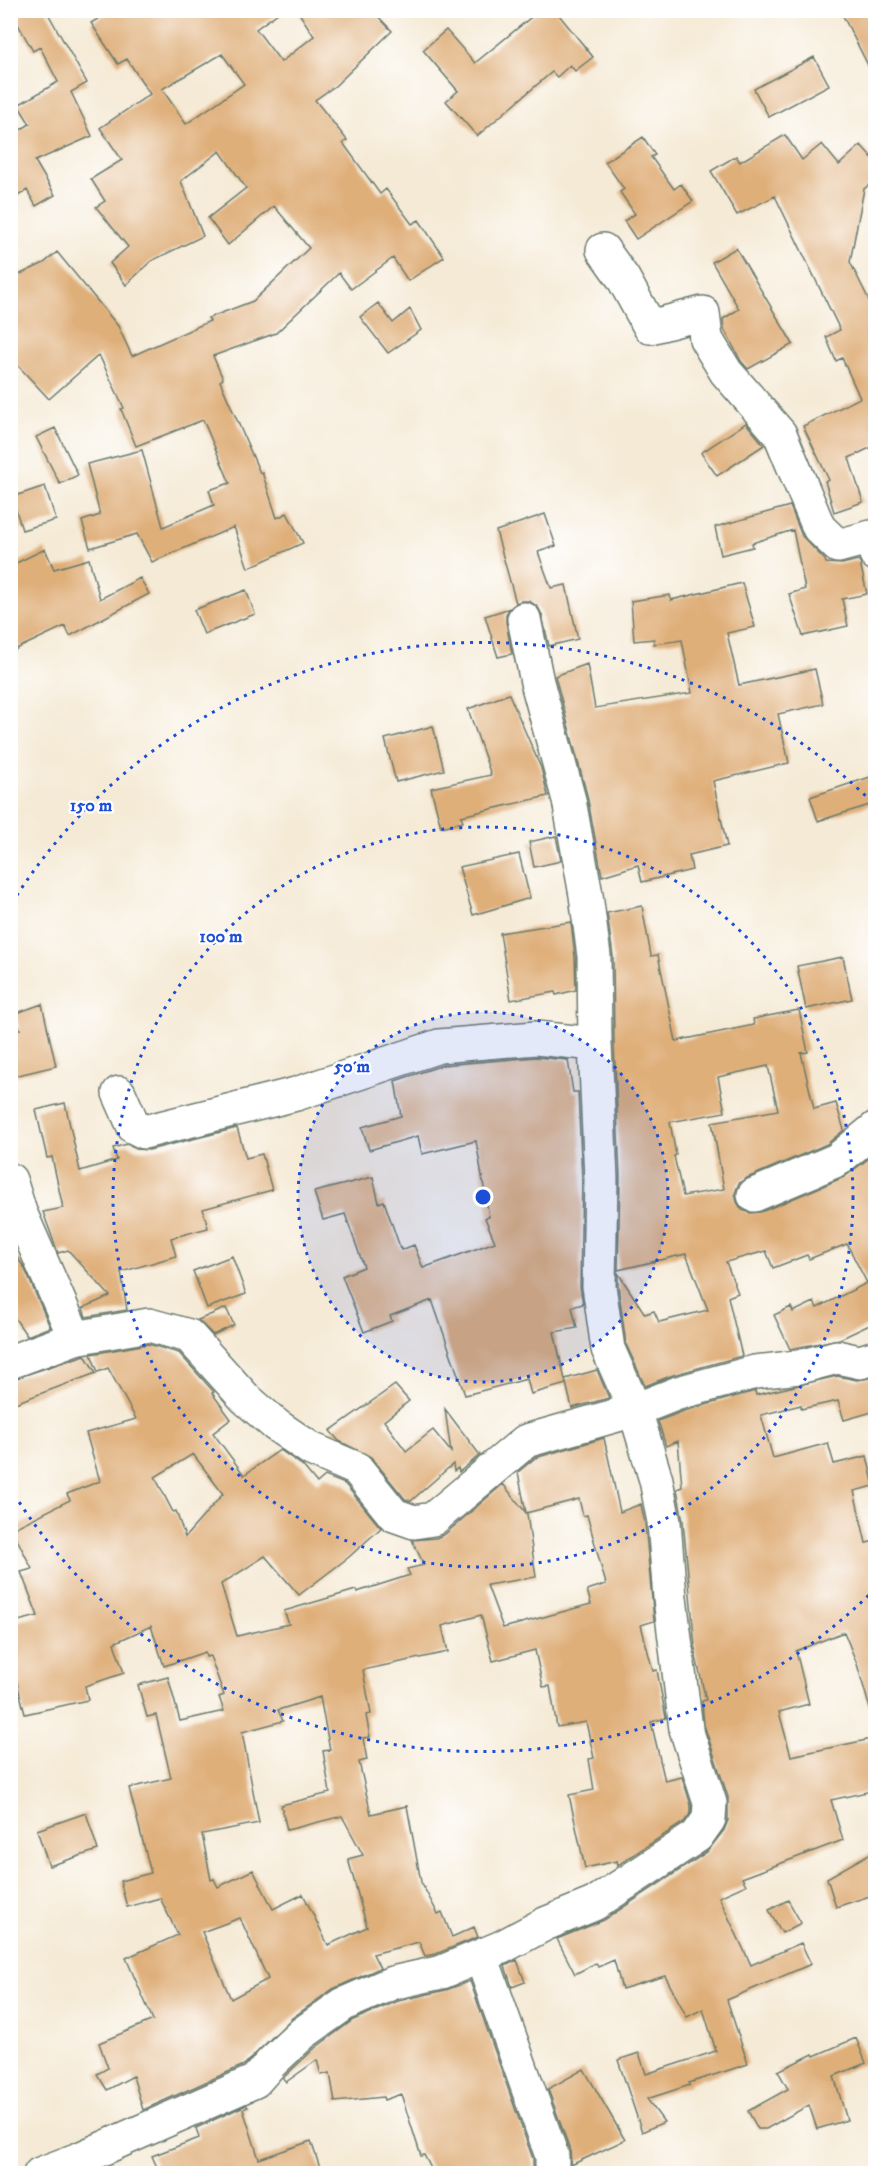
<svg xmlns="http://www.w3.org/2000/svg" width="886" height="2184" font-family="'IM FELL DW Pica',serif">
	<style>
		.building { fill: #dfaf79; fill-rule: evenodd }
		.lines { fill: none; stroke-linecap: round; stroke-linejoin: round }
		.minor-casing { stroke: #6a7a6d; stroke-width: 36 }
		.minor { stroke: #fff; stroke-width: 33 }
		.ring { fill: none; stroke: #1d4ed8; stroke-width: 3; stroke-dasharray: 3 6 }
		.centre { fill: #1d4ed8; stroke: #fff; stroke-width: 3 }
		.ring-label { font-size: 18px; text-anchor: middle; font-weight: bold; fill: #1d4ed8; stroke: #fff; stroke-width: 4.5; stroke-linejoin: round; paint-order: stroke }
	</style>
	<rect width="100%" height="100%" fill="#fff"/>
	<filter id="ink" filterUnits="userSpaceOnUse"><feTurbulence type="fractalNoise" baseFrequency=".0167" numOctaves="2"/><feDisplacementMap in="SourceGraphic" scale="12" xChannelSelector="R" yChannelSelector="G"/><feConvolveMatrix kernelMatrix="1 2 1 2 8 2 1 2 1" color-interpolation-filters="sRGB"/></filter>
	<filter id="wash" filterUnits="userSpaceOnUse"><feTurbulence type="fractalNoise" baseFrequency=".008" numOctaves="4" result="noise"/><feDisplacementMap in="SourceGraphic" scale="24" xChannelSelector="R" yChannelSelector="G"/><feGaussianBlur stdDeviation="1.35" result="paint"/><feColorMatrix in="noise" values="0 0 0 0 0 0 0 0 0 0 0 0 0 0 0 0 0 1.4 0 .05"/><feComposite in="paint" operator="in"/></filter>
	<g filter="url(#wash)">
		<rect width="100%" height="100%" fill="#f5ead6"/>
		<g id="blocks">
			<!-- building -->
			<path class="building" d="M10,10H46L87,83L71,92L92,136L35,161L55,195L36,206L27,190L10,201V136L30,124L18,105L58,82L40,47L33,51Z
				M112,10H282L256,29L281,62L314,36L297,10H372L392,31L335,86L315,100L347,140L343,143L380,194L386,189L412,224L419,220L444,257L408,281L393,258L351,289L339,273L276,333L213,356L223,379L220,381L260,473L262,472L277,518L287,513L303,543L248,568L234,527L152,562L137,534L90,548L82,521L100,515L87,464L142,450L163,527L214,505L209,490L230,483L203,420L136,446L121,409L124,408L99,355L49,399L10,357V279L44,263L57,252L118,326L132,356L210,321L208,318L253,301L309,248L274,206L228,245L208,218L246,188L220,151L181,181L203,236L151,261L126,285L110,263L128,247L96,207L105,201L91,179L122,160L100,128L150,94L127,59L118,64L91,23ZM222,54L244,84L186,124L162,89Z
				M540,10H555L593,57L575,71L570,65L557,77L552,72L477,136L446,101L458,91L423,50L446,30L475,63Z
				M840,10H876V81Z
				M814,57L829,85L769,117L754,89Z
				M785,135L802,160L822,144L839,165L861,145L876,162V179L864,189L850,262L876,314V445L849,458L863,502L834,512L825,481L829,480L803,426L860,398L842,358L836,361L826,337L840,330L775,196L737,215L711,171L736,156L740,162Z
				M643,137L655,155L651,157L674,189L681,184L693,201L636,239L624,221L635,214L620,192L624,189L605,162Z
				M736,248L793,344L748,369L741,361L724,329L723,319L739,309L712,262Z
				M378,303L393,323L410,309L421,330L388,353L360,317Z
				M746,423L764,445L717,476L701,453Z
				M55,428L78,475L60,484L36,437Z
				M45,486L56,520L22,530L12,497Z
				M790,506L802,536L825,560L826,563L842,564L858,560L860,562L867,594L842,599L848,626L803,636L789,594L805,589L793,530L752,543L753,547L721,555L715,527Z
				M545,514L556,546L538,552L551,588L566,585L578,639L549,646L542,615L538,607L529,601H521L516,603L496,531Z
				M45,549L54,569L89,559L100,599L140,578L149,594L70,636L65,626L10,652V566Z
				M742,583L755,627L727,633L739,685L815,669L823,704L778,714L789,763L713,781L727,846L689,855L692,870L642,882L638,865L602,876L587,795L555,676L587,664L595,708L692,693L682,640L654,644V639L634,641L631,601L670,595L671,600Z
				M246,590L255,614L204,634L194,610Z
				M510,608L506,614V622L512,654L498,657L485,616Z
				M509,694L541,768L548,796L461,816L463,822L441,827L431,788L491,775L468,709Z
				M433,726L444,770L396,782L385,739Z
				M876,775V803L818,821L810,797Z
				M556,836L561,861L534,867L529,842Z
				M519,854L530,898L473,915L459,867Z
				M642,906L651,956L658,955L676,1041L754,1025L753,1019L799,1010L808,1052L801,1053L814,1109L836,1103L844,1130L827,1144L747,1178L739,1183L735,1193L737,1202L742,1210L751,1213L761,1212L844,1177L868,1159L876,1156V1322L840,1339L790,1349L774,1315L791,1307L793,1312L814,1302L817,1308L867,1283L847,1244L809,1259L807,1255L773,1268L766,1251L726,1262L738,1293L728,1297L742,1356L673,1375L645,1386L626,1344L618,1285V1273L645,1314L654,1311L659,1322L708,1310L686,1254L618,1270L620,1178L614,1043L613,956L607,913ZM768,1066L778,1110L712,1122L724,1189L683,1196L674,1156L676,1155L670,1122L725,1112L718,1077Z
				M571,922L575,957L576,990L556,995L555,992L511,1000L500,933Z
				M843,957L852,999L806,1009L797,966Z
				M42,1004L56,1066L10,1077V1030L20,1029L14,1014Z
				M536,1057L568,1060L573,1092H578L582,1179L580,1286L583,1304L572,1307L577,1328L554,1332L566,1384L531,1394L527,1379L465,1395L432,1300L390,1316L392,1321L364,1332L342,1276L364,1267L345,1214L323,1220L314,1192L373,1177L379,1203L384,1201L401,1250L414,1245L423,1268L495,1242L485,1218L489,1217L476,1141L422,1154L418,1136L369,1150L362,1127L401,1116L395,1081L443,1065Z
				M65,1103L80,1171L117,1160L113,1148L127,1144L136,1149L149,1150L237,1128L246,1158L262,1154L272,1190L203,1209L208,1228L171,1238L176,1256L121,1272L127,1310L86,1317L83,1308L110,1296L68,1250L58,1253L43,1212L63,1208L52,1157L47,1158L36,1110Z
				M10,1248L24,1267L50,1327L27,1336L10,1311Z
				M232,1256L246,1294L207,1308L193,1271Z
				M226,1308L234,1325L213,1335L198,1320Z
				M148,1344L179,1353L214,1392L212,1393L231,1419L213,1433L244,1475L280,1450L303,1466L317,1483L325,1476L345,1484L381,1528L349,1557L299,1595L265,1556L221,1584L237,1636L289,1624L284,1611L356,1590L357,1592L410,1575L407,1569L424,1565L412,1540L436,1538L445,1534L503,1484L527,1514L536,1577L487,1585L503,1628L591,1604L587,1590L606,1584L587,1515L583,1516L579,1499L526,1513L518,1472L535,1458L604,1438L620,1512L641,1504L645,1524L654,1621L641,1625L653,1671L657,1670L666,1718L651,1722L665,1781L682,1777L691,1805V1813L684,1822L618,1865L617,1861L585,1868L569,1795L594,1790L589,1759L594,1758L586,1722L557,1727L550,1686L543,1687L535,1650L493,1661L481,1615L442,1626L448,1652L363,1670L371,1714L366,1715L370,1737L363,1738L367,1760L359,1762L371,1814L407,1806L421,1882L438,1914L442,1912L452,1937L474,1927L478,1937L436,1954L425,1956L419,1942L373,1954L380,1968L333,1989L292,2018L244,2065L143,2110L133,2076L107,2090L97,2074L108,2068L99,2043L153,2020L126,1958L178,1935L160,1898L127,1907L120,1881L151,1873L129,1788L171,1778L156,1715L147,1717L138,1685L168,1677L180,1721L224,1711L219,1697L224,1695L210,1656L206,1657L205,1652L164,1666L151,1626L114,1643L124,1673L85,1686L88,1700L25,1714L10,1655V1623L38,1616L21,1572L32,1569L12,1529L70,1500L67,1494L100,1481L86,1433L136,1419L108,1368L98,1372L91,1354ZM193,1454L223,1494L185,1537L176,1511L173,1512L155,1477ZM320,1697L330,1750L323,1751L330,1793L281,1805L287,1830L342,1816L363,1855L348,1859L367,1927L328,1945L303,1894L273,1909L253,1870L218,1887L214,1879L211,1880L202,1834L259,1823L242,1732L283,1721L278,1710ZM240,1918L268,1979L231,1999L202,1932Z
				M85,1355L96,1373L10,1405V1380Z
				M597,1370L609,1398L572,1408L565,1379Z
				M837,1376L857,1380L876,1377V1411L844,1420L838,1401L801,1409V1405L761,1415L773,1458L828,1443L834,1464L867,1456L874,1486L854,1491L866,1543L876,1541V1708L870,1709L857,1664L844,1632L796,1651L809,1704L779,1712L791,1756L876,1738V1790L831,1800L843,1840L742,1878L746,1885L719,1897L751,1965L801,1943L811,1964L727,2000L748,2064L689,2083L690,2085L647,2099L664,2122L642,2132L618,2060L639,2053L646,2074L716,2051L703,2009L687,2017L665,1976L622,1989L614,1960L598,1967L596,1963L575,1974L557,1939L604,1920L707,1852L724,1830L728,1820V1797L704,1725L702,1701L706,1700L696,1657L683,1521L677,1489L682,1487L678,1441L666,1446L658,1421L684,1411L755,1391L756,1395Z
				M395,1385L409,1401L384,1421L406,1451L433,1430L451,1452L445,1409L480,1455L459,1472L458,1468L454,1471L453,1464L411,1501L405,1499L371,1457L339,1441L330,1431Z
				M86,1813L98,1850L49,1866L37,1830Z
				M876,1850V1894L836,1907L827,1878Z
				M788,1900L801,1923L782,1933L769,1910Z
				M517,1960L525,1982L512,1987L505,1966Z
				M470,1981L533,2159V2174H434L424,2155L421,2156L401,2094L384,2100L383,2097L335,2102L330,2073L321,2075L317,2060L286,2082L283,2078L315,2048L353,2020L398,2001L446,1990Z
				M856,2038L866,2063L834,2076L847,2120L817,2129L809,2105L766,2129H758L748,2111L788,2089L778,2071L813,2054L814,2056Z
				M584,2069L625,2140L571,2165L570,2150L548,2089Z
				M246,2105L248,2107L243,2109L259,2159L311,2141L322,2174H160L152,2156L199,2138L196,2128Z"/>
		</g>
	</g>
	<g filter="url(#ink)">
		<use href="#blocks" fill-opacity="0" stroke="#6a7a6d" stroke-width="1.5"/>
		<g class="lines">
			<defs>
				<path id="minor" d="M603,250L623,278L650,327L703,313L706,339L726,372L780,434L819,528L838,546L871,537L876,554
					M119,1093L134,1127L144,1132L296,1094L439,1046L536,1038L595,1044
					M10,1180L20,1212L75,1338
					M754,1195L837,1160L876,1128
					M10,1362L75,1338L149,1325L189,1336L245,1398L276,1425L311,1449L357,1469L394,1515L414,1522L433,1519L526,1441L635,1410L678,1393L755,1372L799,1367L837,1357L860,1362L876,1357
					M481,1956L552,2156V2174
					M40,2174L79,2159L255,2081L272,2062L303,2033L344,2004L392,1983L442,1972L502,1947L545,1924L594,1904L697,1836L709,1819L710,1803L686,1729L670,1598L664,1522L656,1480L635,1410L608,1349L599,1286L601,1179L595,1044L594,956L586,895L569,800L537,682L524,619"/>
			</defs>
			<!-- minor casing -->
			<use href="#minor" class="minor-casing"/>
			<!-- minor -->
			<use href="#minor" class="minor"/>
		</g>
	</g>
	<!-- distance rings -->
	<circle cx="483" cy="1197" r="185" fill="#1d4ed8" fill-opacity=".12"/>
	<g class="ring">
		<circle cx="483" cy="1197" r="185"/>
		<circle cx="483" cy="1197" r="370"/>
		<path d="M875 1589A555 555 0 0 1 12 1491M12 903A555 555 0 0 1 875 805"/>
	</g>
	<circle cx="483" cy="1197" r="9" class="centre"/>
	<g class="ring-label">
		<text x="91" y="811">150 m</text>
		<text x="221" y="942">100 m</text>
		<text x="352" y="1072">50 m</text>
	</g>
	<!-- margin -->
	<rect width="886" height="2184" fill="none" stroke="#fff" stroke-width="36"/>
</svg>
